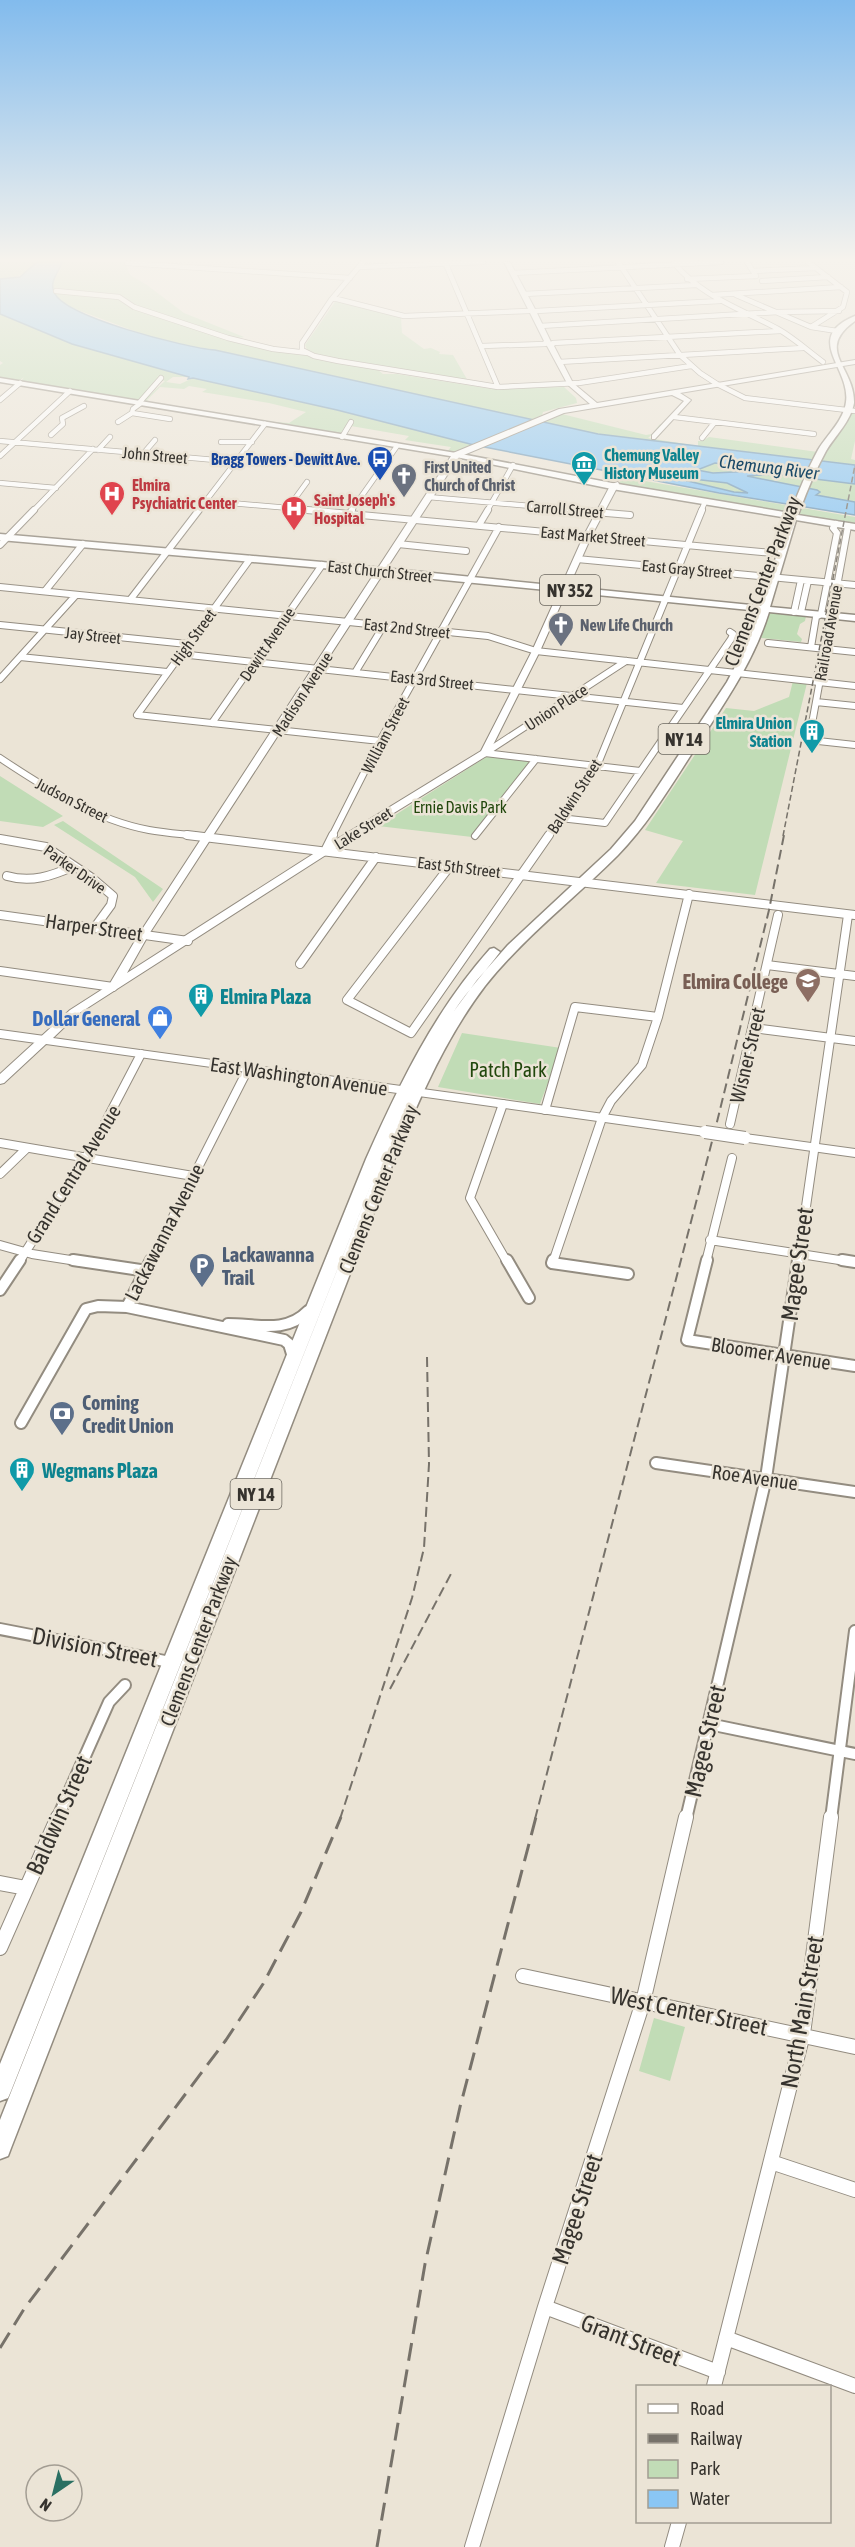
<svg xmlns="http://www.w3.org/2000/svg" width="855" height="2547" font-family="'Asap Condensed',sans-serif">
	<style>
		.green { fill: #c1dcb6 }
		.water { fill: #8ac6f4; stroke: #719ab9; stroke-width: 1.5; fill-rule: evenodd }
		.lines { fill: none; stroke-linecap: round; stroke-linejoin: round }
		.street-far4-casing { stroke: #938c80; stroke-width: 6 }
		.street-far3-casing { stroke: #938c80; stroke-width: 8 }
		.street-far2-casing { stroke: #938c80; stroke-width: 10 }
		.street-far1-casing { stroke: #938c80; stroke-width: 14 }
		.street-casing { stroke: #938c80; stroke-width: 16 }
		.secondary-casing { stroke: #938c80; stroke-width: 2 }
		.primary-casing { stroke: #938c80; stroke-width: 3 }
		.street-far4 { stroke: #fff; stroke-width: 4.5 }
		.street-far3 { stroke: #fff; stroke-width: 6 }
		.street-far2 { stroke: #fff; stroke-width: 8 }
		.street-far1 { stroke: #fff; stroke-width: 10 }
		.street { stroke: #fff; stroke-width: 14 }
		.secondary { fill: #fff; fill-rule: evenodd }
		.primary { fill: #fff; fill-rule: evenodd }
		.rail-far2 { stroke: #77726a; stroke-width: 1.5; stroke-dasharray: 6 3; stroke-linecap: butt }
		.rail-far1 { stroke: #77726a; stroke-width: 2; stroke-dasharray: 10 5; stroke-linecap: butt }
		.rail { stroke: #77726a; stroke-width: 3; stroke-dasharray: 18 9; stroke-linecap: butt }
		.secondary-bridge-casing { stroke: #938c80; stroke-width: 14; stroke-linecap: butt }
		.secondary-bridge { stroke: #fff; stroke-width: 12 }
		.labels { text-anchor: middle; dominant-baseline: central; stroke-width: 5; stroke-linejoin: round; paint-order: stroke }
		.far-street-label { font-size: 16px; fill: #36332e; stroke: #ebe4d6 }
		.far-culture-label { font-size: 16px; font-weight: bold; fill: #0d838f; stroke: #ebe4d6; text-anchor: start }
		.far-transit-label { font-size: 16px; font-weight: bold; fill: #164399; stroke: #ebe4d6; text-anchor: end }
		.far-worship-label { font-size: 16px; font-weight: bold; fill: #5b616d; stroke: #ebe4d6; text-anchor: start }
		.far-health-label { font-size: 16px; font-weight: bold; fill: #be3a42; stroke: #ebe4d6; text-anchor: start }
		.far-park-label { font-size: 16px; fill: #21470c; stroke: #ebe4d6 }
		.far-water-label { font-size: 18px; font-style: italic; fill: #1b4968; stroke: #ebe4d6 }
		.shield { fill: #ebe4d6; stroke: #6c6860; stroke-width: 1.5 }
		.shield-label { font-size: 18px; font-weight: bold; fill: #36332e }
		.street-label { font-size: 20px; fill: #36332e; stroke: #ebe4d6 }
		.education-label { font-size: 20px; font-weight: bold; fill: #785e54; stroke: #ebe4d6; text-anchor: end }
		.culture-label { font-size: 20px; font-weight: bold; fill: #0d838f; stroke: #ebe4d6; text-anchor: start }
		.shop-label { font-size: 20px; font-weight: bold; fill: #366cbe; stroke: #ebe4d6; text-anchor: end }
		.park-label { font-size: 20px; fill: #21470c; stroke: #ebe4d6 }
		.service-label { font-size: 20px; font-weight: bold; fill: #4e5e75; stroke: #ebe4d6; text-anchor: start }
		.near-street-label { font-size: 24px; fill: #36332e; stroke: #ebe4d6 }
	</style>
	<rect width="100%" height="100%" fill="#ebe4d6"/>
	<!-- green -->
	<path class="green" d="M0,262H37C25,274 17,279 0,279Z
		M62,262H125L130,275L147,285L184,313L244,337L233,339L378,370L383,374H397L492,389L564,387L576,398L577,403L543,412L542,415L535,418L542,421L562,414L646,435L652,434L660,424L663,425L648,438L698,446V441H702L709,437L825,453L835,439L847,412L855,413V441L851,459L855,460V465L598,434L215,350L198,349L145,335L67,306L54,294L52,283L60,271Z
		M335,302H341L401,318L402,333L424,349L431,348L440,352L439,354L453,355L468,381L335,360L308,352L305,345Z
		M0,314L72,344L190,377H173L166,382L180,384L193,378L337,410L474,445L455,452H447L451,447L405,440L409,436L351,426L349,422L340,434L260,421L289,423L306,412L269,403L202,392L207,389L189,386L184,389L160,387L147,400L150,402L143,401L165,381L161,380L163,377L157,376L161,378L139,403L21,381L24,377L19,381L0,378V365L3,363L0,361Z
		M715,463L753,469L756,472L713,473L696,470Z
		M756,474L836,480L855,484V502L816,495L746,476Z
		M622,477L855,517V526L618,485Z
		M693,479L727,483L748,493L734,492L687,481Z
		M772,613L806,616L805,621L800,624L797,634L802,639L801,642L761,638L769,614Z
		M793,681L807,683L755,895L656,883L683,841L645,830L726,708L754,711L789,697Z
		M491,754L536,759L472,837L378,826Z
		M0,776L63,816L43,827L0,821Z
		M63,821L163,889L153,902L135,877L54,825Z
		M462,1033L561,1048L540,1104L438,1087Z
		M654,2018L685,2027L670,2081L639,2071Z"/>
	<!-- water -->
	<path class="water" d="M37,262H62C59,273 49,281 54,292C63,317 187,348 215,350L598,434L855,465V484L775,474L747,476L817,490L820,492L816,495L855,502V515L719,493L474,445L337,410L193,378L188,379L189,377L72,344L0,314V279L20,277ZM715,463L753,469L755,471L713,473L697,470ZM693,479L727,483L748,493L734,492L688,481Z"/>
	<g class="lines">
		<defs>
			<path id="street-far4" d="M363,262L331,300L302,343V350L314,356L338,361L498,387L579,383L691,366
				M445,262L498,387
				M618,262L680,355L700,373L717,384L745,398L855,411
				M747,262L756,276
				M808,262L847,292L843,307L811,327L837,331
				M127,263L350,278
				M674,263C702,297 741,309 778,329C794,338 808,351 823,362
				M359,267L483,262
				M753,271L815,268
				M513,273L721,262
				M687,279L756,276
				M762,281L828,277
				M56,291L119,297L134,307L228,338L273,349L308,353
				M524,294L696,285
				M712,295L841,287
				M736,295L811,327
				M333,298L404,316L529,311
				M536,311L720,301
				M540,326L778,312L839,311
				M553,343L780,331
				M482,346L545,344
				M559,362L803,348
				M0,400L20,383
				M139,403L161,378
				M141,403L133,409L132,413L170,419
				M674,417L814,434
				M118,422L132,413
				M51,435L63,424L62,418L84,406
				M342,437L351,422
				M702,438L715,422
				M0,441L238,462
				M221,442H252
				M98,450L110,437
				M143,454L155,440
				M0,456L70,391
				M0,483L56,488
				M428,497L588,511
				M208,501L324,511
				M288,508L307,482
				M33,511L93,449
				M198,511L265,424
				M351,511L397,446
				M487,511L513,465
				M701,511L705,502"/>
			<path id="street-far3" d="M307,510L773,553
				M571,510L630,515
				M349,514L352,510
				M479,525L488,510
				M848,526L809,740L855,745
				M398,544L466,551
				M0,545L34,510
				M250,559L137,715L380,741
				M577,559L855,585
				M0,587L488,636L536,651L855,686
				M45,591L83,544
				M130,600L199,510
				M794,612L801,580
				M801,612L808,581
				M0,625L187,644
				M768,643L855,652
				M811,647L816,617L821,614L837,533L833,528L836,524
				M180,654L683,708
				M20,657L167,672
				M356,671L384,625
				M0,679L76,595
				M816,702L855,706
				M212,723L322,565
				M485,753L626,661
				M485,753L640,771
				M0,758C45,788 95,820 149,830C165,833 182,834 199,836
				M560,818L605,823L731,639L733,634L730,632
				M332,836L380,741L499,527
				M475,836L536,759
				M548,836L597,766L702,510"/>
			<path id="street-far2" d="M187,835L855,915
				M0,839L46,847L92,878L113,896L111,905L95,927
				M325,851L333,835
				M450,866L347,1000L411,1033L549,835
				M7,876C31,883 52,876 74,866
				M0,915L188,941
				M300,964L376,857
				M767,965L855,976
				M0,971L113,987
				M753,1028L855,1041
				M0,1034L44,1040
				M503,1104L470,1198L507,1262
				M545,1110L575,1007L658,1017
				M730,1124L778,915
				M0,1143L193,1176
				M0,1174L27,1148
				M710,1240L852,1262
				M0,1245L32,1254L83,1262
				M19,1262L93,1146L141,1054
				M150,1262L248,1069
				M553,1262L602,1118L611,1101L642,1065L658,1017L689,894
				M706,1262L732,1158
				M798,1262L848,915"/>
			<path id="street-far1" d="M73,1260L147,1271
				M507,1260L529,1298
				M553,1260L552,1263L628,1274
				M707,1260L687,1340L855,1366
				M842,1260L855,1262
				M0,1290L20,1260
				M127,1307L284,1340L289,1344L293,1357
				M228,1324C256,1324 286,1334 308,1311
				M21,1423L86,1309L98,1306L127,1307L151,1260
				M656,1463L855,1492
				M0,1629L175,1663
				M709,1724L855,1754
				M57,1819L109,1702L125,1685
				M686,1819L766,1478L798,1260
				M831,1819L855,1631"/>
			<path id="street" d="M0,1883L26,1888
				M0,1948L58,1817
				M523,1976L855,2047
				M771,2162L855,2190
				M545,2307L718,2372
				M726,2338L855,2386
				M714,2386L803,2034L831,1817
				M472,2547L545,2307L643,2002L686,1817
				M672,2547L679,2522"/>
			<path id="secondary" d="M504,262H510L535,309L539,311L537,313L551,342L556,344L554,346L573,383L597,403L855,360V364L680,393L691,400L655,439H652V435L684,401L672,395L564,413L459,457L149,934L127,973L321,849L481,751L532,651L584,535L611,484L618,482L619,484L592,535L540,651L488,755L329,853L78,1014L53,1038L705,1128L711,1132L705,1136L46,1044L4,1083L0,1084V1074L70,1010L109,985L139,934L453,453L559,409L590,404L568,385L547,346L542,343L544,341L530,313L526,311L528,309Z
				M745,1134L855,1149V1157L741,1141L739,1138Z"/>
			<path id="primary" d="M855,316V321C814,350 855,367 854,403C851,421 835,436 826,451C815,471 806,493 798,515L855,524V530L796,520L770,607L855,615V621L769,612C754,661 725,702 698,744C673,782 650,822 618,855C574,899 524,937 485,986C447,1036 422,1093 398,1150L11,2148L8,2156L0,2159V2120L388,1142L11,2091L8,2098L0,2101V2064L366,1159C400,1083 434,1012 490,949L494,948L500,952C485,972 468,990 454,1011L477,980L508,945L611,849L635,821L727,682L748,642L760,611L322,568L0,540V534L322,562L761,606L788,518L612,489L456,457L0,382V378L456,453L612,483L790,513C799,492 807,470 818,450C827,435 844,420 846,402C851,368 802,338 855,316Z"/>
		</defs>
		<!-- street-far4 casing -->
		<use href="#street-far4" class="street-far4-casing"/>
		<!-- street-far3 casing -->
		<use href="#street-far3" class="street-far3-casing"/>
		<!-- street-far2 casing -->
		<use href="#street-far2" class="street-far2-casing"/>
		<!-- street-far1 casing -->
		<use href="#street-far1" class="street-far1-casing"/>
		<!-- street casing -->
		<use href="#street" class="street-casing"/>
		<!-- secondary casing -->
		<use href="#secondary" class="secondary-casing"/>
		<!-- primary casing -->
		<use href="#primary" class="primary-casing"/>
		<!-- street-far4 -->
		<use href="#street-far4" class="street-far4"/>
		<!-- street-far3 -->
		<use href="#street-far3" class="street-far3"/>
		<!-- street-far2 -->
		<use href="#street-far2" class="street-far2"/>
		<!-- street-far1 -->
		<use href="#street-far1" class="street-far1"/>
		<!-- street -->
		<use href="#street" class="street"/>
		<!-- secondary -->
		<use href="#secondary" class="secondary"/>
		<!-- primary -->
		<use href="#primary" class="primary"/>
		<!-- rail-far2 -->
		<path class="rail-far2" d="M783,836L855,465"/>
		<!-- rail-far1 -->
		<path class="rail-far1" d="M390,1689L453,1570
			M340,1819L412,1598L424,1548L429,1464L427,1357
			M535,1819L716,1126L769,910L784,835"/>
		<!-- rail -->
		<path class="rail" d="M0,2348L24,2309L226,2040L263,1984L301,1912L341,1817
			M377,2547L425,2264L460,2107L536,1817"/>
		<defs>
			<path id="secondary-bridge" d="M705,1132L745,1138"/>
		</defs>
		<!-- secondary-bridge casing -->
		<use href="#secondary-bridge" class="secondary-bridge-casing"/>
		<!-- secondary-bridge -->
		<use href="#secondary-bridge" class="secondary-bridge"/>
	</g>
	<!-- sky -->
	<linearGradient id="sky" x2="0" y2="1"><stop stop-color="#82bbed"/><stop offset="0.42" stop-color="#f6f3ed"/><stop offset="1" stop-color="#f6f3ed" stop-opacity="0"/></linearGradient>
	<rect width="855" height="619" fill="url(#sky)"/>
	<!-- icons -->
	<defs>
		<symbol id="bus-pin" viewBox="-11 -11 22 30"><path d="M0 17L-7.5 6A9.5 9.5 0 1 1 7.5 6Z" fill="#1a4fb4" stroke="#ebe4d6"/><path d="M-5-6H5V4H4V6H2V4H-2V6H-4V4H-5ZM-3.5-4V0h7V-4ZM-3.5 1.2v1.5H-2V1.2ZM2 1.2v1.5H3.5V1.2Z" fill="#fff"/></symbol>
		<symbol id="museum-pin" viewBox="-11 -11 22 30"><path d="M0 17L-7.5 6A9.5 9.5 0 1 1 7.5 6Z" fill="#0f9aa8" stroke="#ebe4d6"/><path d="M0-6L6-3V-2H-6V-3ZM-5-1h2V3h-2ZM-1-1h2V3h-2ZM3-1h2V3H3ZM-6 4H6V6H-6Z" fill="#fff"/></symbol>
		<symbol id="church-pin" viewBox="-11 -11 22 30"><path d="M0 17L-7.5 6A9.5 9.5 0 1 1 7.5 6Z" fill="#6b7280" stroke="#ebe4d6"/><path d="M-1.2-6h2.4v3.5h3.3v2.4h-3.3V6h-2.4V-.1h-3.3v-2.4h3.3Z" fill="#fff"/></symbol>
		<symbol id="hospital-pin" viewBox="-11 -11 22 30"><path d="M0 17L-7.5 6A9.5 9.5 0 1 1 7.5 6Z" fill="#e0444e" stroke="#ebe4d6"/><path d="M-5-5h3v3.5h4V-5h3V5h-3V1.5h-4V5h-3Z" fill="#fff"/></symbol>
		<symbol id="building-pin" viewBox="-11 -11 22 30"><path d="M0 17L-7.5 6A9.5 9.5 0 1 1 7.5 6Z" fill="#0f9aa8" stroke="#ebe4d6"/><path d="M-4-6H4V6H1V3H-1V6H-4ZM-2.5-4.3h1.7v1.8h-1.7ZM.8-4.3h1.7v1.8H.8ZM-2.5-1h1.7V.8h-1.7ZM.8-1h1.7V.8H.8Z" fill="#fff"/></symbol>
		<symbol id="university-pin" viewBox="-11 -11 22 30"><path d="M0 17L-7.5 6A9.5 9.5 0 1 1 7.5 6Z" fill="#8d6e63" stroke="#ebe4d6"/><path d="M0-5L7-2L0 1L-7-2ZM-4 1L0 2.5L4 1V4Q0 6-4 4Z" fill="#fff"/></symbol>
		<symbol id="shop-pin" viewBox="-11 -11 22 30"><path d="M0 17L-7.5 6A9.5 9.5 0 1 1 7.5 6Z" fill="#3f7fe0" stroke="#ebe4d6"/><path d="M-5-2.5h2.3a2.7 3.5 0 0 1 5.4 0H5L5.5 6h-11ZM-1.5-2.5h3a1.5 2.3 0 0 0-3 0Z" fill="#fff"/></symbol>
		<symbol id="parking-pin" viewBox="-11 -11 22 30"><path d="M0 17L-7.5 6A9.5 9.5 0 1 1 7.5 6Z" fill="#5c6f8a" stroke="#ebe4d6"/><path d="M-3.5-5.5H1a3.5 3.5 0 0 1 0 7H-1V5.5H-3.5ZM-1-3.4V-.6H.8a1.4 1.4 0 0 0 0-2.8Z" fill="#fff"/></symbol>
		<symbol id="bank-pin" viewBox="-11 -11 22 30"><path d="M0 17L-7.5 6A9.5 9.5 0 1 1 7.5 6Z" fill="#5c6f8a" stroke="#ebe4d6"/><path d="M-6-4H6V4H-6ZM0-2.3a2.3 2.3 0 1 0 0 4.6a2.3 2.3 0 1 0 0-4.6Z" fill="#fff"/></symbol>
	</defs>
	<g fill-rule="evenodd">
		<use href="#bus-pin" x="365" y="444" width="30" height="40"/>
		<use href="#museum-pin" x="569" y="449" width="30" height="40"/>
		<use href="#church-pin" x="389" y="461" width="30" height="40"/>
		<use href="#hospital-pin" x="97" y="479" width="30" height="40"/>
		<use href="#hospital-pin" x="279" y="494" width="30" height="40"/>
		<use href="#church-pin" x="546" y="610" width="30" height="40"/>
		<use href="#building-pin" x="797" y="717" width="30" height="40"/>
		<use href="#university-pin" x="793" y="966" width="30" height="40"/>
		<use href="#building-pin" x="186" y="981" width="30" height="40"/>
		<use href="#shop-pin" x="145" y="1003" width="30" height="40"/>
		<use href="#parking-pin" x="187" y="1251" width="30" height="40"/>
		<use href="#bank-pin" x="47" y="1399" width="30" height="40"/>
		<use href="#building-pin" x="7" y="1455" width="30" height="40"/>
	</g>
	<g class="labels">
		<!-- far-street labels -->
		<g class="far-street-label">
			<text transform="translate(155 455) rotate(5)">John Street</text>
			<text transform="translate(565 509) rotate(5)">Carroll Street</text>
			<text transform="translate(593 536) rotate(5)">East Market Street</text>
			<text transform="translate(687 569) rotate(5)">East Gray Street</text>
			<text transform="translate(380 571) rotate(6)">East Church Street</text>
			<text transform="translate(407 628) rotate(6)">East 2nd Street</text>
			<text transform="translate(828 633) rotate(-80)">Railroad Avenue</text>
			<text transform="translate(93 635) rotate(6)">Jay Street</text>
			<text transform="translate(193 637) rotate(-54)">High Street</text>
			<text transform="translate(267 644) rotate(-56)">Dewitt Avenue</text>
			<text transform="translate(432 680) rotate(6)">East 3rd Street</text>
			<text transform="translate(302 694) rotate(-57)">Madison Avenue</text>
			<text transform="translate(556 707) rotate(-33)">Union Place</text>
			<text transform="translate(385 735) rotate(-62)">William Street</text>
			<text transform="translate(574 796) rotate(-57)">Baldwin Street</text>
			<text transform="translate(72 800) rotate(27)">Judson Street</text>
			<text transform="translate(363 828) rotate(-32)">Lake Street</text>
			<text transform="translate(459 867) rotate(7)">East 5th Street</text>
			<text transform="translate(75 869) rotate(35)">Parker Drive</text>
		</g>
		<!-- far-culture labels -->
		<g class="far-culture-label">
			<text x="604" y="455">Chemung Valley<tspan x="604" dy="18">History Museum</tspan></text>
			<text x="792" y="723" text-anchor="end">Elmira Union<tspan x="792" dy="18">Station</tspan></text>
		</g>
		<!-- far-transit labels -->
		<g class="far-transit-label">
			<text x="360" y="459">Bragg Towers - Dewitt Ave.</text>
		</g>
		<!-- far-worship labels -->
		<g class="far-worship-label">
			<text x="424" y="467">First United<tspan x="424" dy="18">Church of Christ</tspan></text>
			<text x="580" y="625">New Life Church</text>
		</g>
		<!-- far-health labels -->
		<g class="far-health-label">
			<text x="132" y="485">Elmira<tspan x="132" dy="18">Psychiatric Center</tspan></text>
			<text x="314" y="500">Saint Joseph's<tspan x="314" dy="18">Hospital</tspan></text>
		</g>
		<!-- far-park labels -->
		<g class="far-park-label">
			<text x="460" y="807">Ernie Davis Park</text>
		</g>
		<!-- far-water labels -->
		<g class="far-water-label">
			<text transform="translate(769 467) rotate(7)">Chemung River</text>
		</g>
		<!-- shield labels -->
		<g class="shield">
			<rect x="540" y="575" width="60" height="30" rx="4.5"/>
			<rect x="658.5" y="724" width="51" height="30" rx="4.5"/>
			<rect x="230.5" y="1479" width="51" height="30" rx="4.5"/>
		</g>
		<g class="shield-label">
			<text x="570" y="590">NY 352</text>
			<text x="684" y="739">NY 14</text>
			<text x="256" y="1494">NY 14</text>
		</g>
		<!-- street labels -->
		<g class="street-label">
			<text transform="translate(762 581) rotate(-69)">Clemens Center Parkway</text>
			<text transform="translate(94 927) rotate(8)">Harper Street</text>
			<text transform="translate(747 1055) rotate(-77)">Wisner Street</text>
			<text transform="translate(299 1076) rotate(8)">East Washington Avenue</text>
			<text transform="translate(73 1174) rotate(-58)">Grand Central Avenue</text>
			<text transform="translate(378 1189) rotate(-68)">Clemens Center Parkway</text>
			<text transform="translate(164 1232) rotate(-63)">Lackawanna Avenue</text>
			<text transform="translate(771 1353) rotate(9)">Bloomer Avenue</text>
			<text transform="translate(755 1477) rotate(8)">Roe Avenue</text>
			<text transform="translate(198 1641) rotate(-69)">Clemens Center Parkway</text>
		</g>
		<!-- education labels -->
		<g class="education-label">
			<text x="788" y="981">Elmira College</text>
		</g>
		<!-- culture labels -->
		<g class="culture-label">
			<text x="220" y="996">Elmira Plaza</text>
			<text x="42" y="1470">Wegmans Plaza</text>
		</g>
		<!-- shop labels -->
		<g class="shop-label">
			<text x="140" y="1018">Dollar General</text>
		</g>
		<!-- park labels -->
		<g class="park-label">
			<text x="508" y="1069">Patch Park</text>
		</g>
		<!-- service labels -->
		<g class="service-label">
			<text x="222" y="1254">Lackawanna<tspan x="222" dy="23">Trail</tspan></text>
			<text x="82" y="1402">Corning<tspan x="82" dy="23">Credit Union</tspan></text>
		</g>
		<!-- near-street labels -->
		<g class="near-street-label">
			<text transform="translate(797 1264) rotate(-82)">Magee Street</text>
			<text transform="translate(95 1647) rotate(11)">Division Street</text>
			<text transform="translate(705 1741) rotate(-77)">Magee Street</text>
			<text transform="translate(59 1815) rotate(-66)">Baldwin Street</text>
			<text transform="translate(689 2011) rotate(12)">West Center Street</text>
			<text transform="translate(802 2012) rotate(-80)">North Main Street</text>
			<text transform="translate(577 2209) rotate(-72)">Magee Street</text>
			<text transform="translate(631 2340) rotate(21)">Grant Street</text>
		</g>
	</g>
	<!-- legend -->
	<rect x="636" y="2385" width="195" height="138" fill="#ebe4d6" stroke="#a39d93" stroke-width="1.5"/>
	<rect x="648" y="2404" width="30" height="9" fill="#ffffff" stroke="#a39d93" stroke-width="1.5"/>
	<text x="690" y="2415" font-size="18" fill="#36332e">Road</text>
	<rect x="648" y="2434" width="30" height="9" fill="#77726a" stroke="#a39d93" stroke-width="1.5"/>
	<text x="690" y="2445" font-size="18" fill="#36332e">Railway</text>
	<rect x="648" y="2460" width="30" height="18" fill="#c1dcb6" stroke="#a39d93" stroke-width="1.5"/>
	<text x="690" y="2475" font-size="18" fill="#36332e">Park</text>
	<rect x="648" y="2490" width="30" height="18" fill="#8ac6f4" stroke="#a39d93" stroke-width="1.5"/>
	<text x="690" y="2505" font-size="18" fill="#36332e">Water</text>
	<!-- north arrow -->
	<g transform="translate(54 2493) rotate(215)"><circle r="28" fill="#ebe4d6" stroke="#a39d93" stroke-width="1.5"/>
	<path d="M0-4.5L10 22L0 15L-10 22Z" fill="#2b7063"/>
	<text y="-9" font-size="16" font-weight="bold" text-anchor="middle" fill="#36332e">N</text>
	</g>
</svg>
